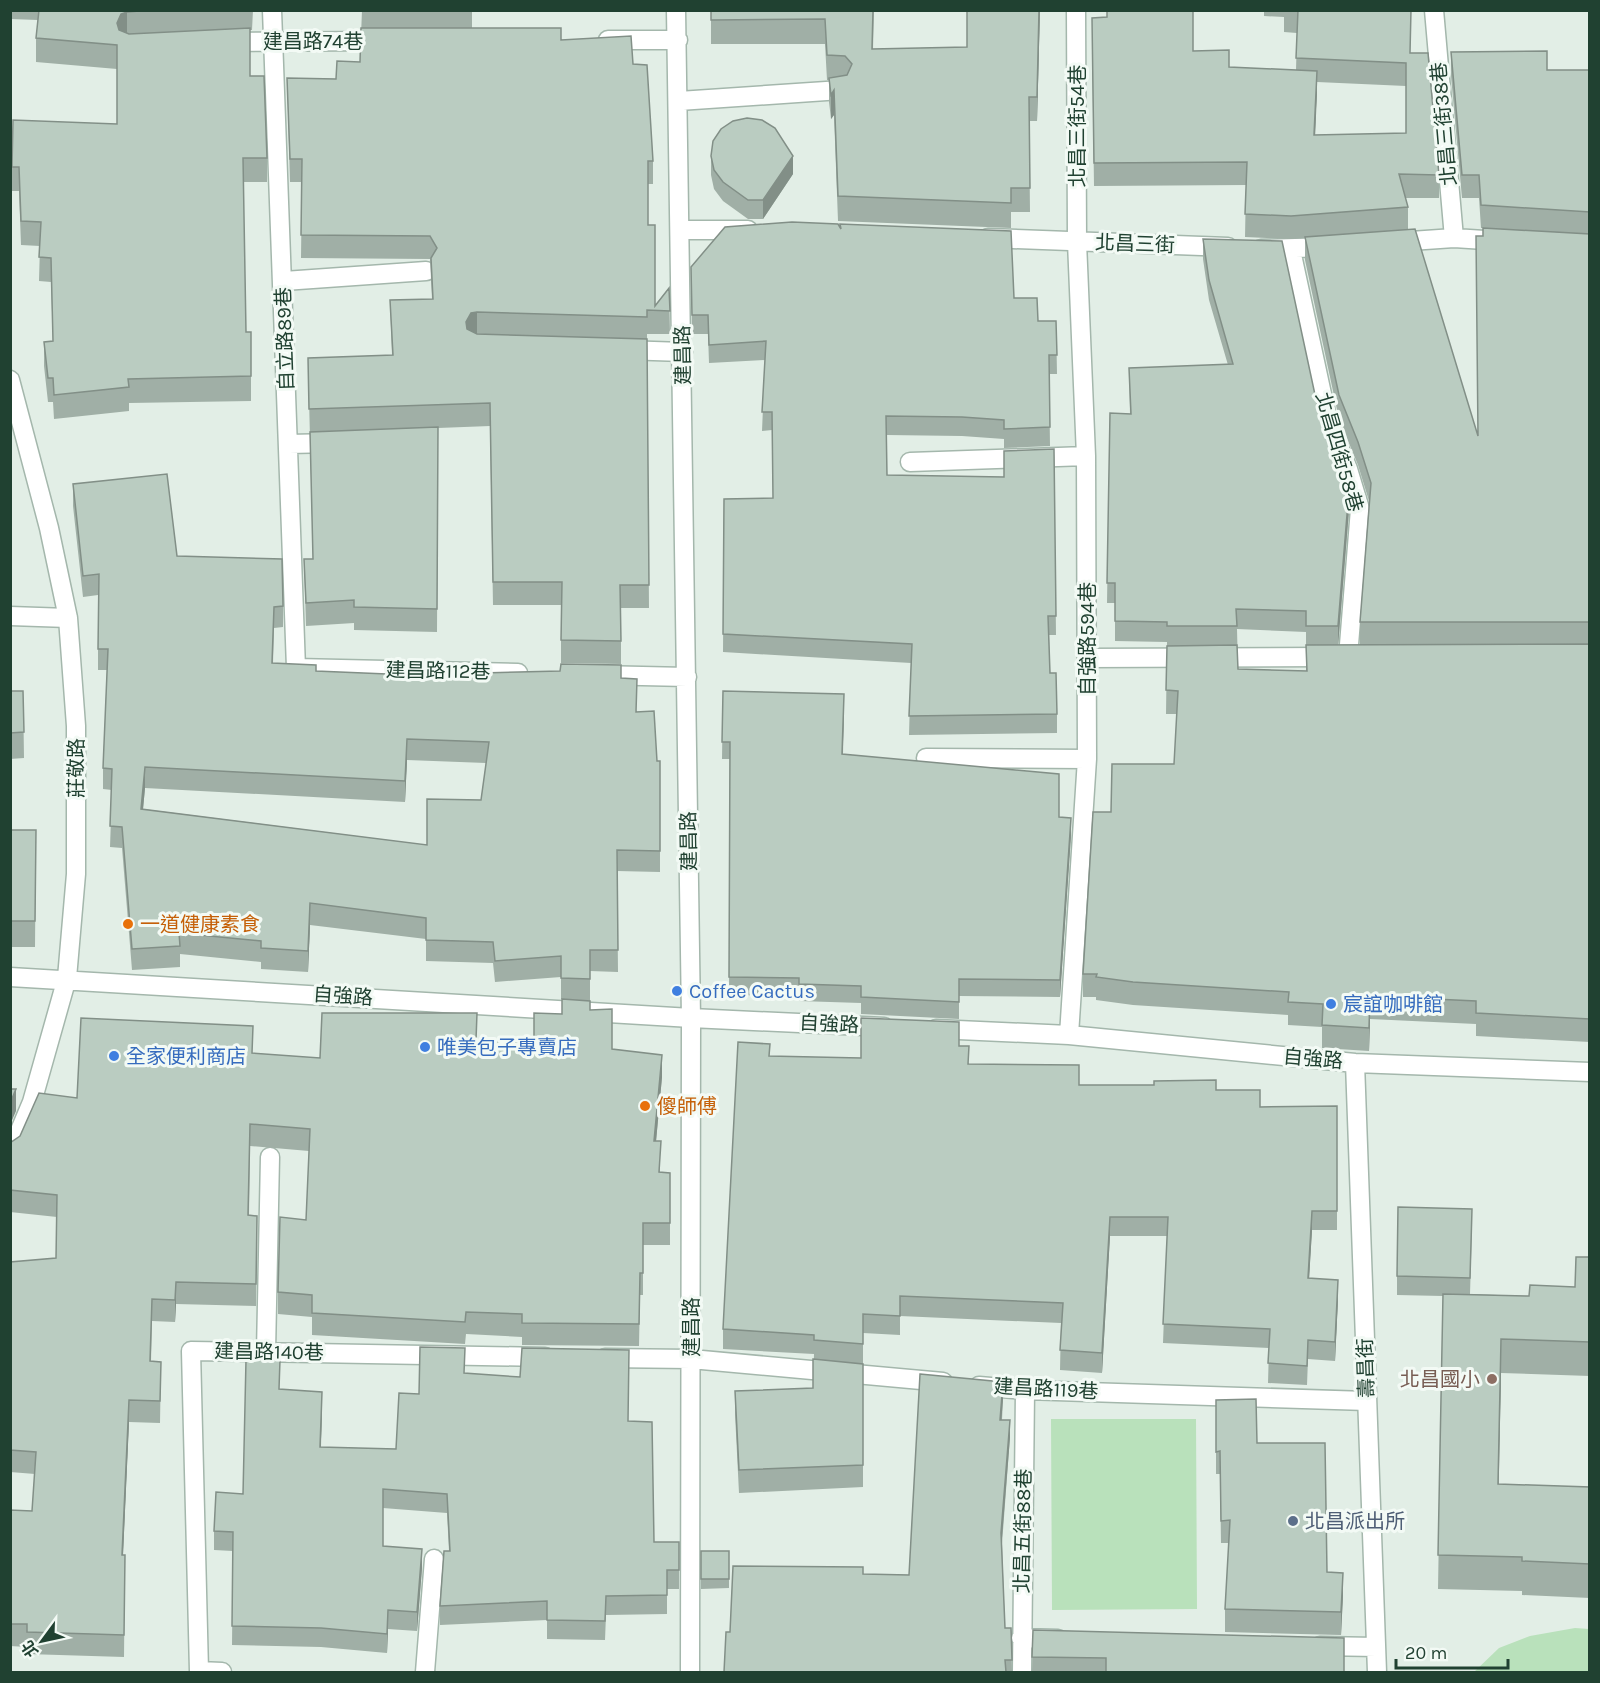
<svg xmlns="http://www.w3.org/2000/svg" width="1600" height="1683" font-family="Karla,'Noto Sans TC',sans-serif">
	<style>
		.green { fill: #b9e1bb }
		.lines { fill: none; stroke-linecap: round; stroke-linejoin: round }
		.minor-casing { stroke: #a4b7ac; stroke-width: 21 }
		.minor { stroke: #fff; stroke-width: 18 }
		.wall { fill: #a0afa6; fill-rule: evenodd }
		.shaded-wall { fill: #828f87 }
		.building { fill: #baccc1; stroke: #828f87; stroke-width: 1.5; fill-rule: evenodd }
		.food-dot { fill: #e8710a; stroke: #f3faf5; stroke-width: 2 }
		.shop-dot { fill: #3f7fe0; stroke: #f3faf5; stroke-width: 2 }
		.education-dot { fill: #8d6e63; stroke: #f3faf5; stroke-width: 2 }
		.service-dot { fill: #5c6f8a; stroke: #f3faf5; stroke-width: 2 }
		.labels { text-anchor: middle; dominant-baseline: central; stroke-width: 6; stroke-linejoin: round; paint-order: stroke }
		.street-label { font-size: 20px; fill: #204131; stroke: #f3faf5 }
		.food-label { font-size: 20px; fill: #c56008; stroke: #f3faf5; text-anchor: start }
		.shop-label { font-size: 20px; fill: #366cbe; stroke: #f3faf5; text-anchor: start }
		.education-label { font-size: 20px; fill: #785e54; stroke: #f3faf5; text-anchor: end }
		.service-label { font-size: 20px; fill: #4e5e75; stroke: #f3faf5; text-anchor: start }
	</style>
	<rect width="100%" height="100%" fill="#e2eee6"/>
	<!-- green -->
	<path class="green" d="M1051,1419H1196L1197,1609L1052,1610Z
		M1575,1628L1589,1629V1672H1474L1499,1648L1530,1636Z"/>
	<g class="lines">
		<defs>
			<path id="minor" d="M272,10L296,668L518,673
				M676,10L691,1018L690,1672
				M1434,10L1454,238
				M608,40H678
				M227,42L385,41
				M679,101L841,90
				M681,230H748
				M988,238L1228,247
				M1396,242L1454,238L1500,241
				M1261,249L1329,247
				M1291,250L1328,422L1348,469L1360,509L1348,657
				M284,281L426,271
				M624,350L683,352
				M10,380L49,528L68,618L76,726V874L67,978L32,1102L10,1154
				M289,444L333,443
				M910,462L1086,456
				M10,616L68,618
				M1087,658L1328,657
				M597,675L687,677
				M926,758L1087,759
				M10,977L691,1018L884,1027
				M936,1029L1069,1035L1355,1063L1590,1072
				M1069,1035L1087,759L1086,456L1077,242L1076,10
				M1355,1063L1377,1672
				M266,1352L270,1157
				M605,1358L691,1359L943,1382
				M979,1386L1025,1390L1367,1401
				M1021,1638L1058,1639
				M1320,1646L1376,1647
				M222,1672L199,1671L191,1351L545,1357
				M425,1672L434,1559
				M1022,1672L1025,1390"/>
		</defs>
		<!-- minor casing -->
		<use href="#minor" class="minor-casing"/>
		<!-- minor -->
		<use href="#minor" class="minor"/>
	</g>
	<!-- wall -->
	<path class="wall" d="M10,10H253L252,30H250V76L267,158V182H243L246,332H251V401L129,403V411L54,419L53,402H48L44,366V342L53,341L51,282L39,281L40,246L21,245L19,191H12V167L117,124V69L36,62V38L38,20L10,19Z
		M362,10H472V28L561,40L633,64L653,161V184H648V225L655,305L669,288L670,334H647L649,608H621V664L561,663V605H493L490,426L438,428L437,632L354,630V623L306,626L304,559H313L308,358L392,355L390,300L432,299L430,259L301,258L302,182H290L287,78L336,79L360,62Z
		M874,10L873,49L967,47V10H1040L1037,121H1029L1030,212H1011V228L838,221L834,115L831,119L829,102V80H827L825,44H711V20Z
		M1264,10H1411L1410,53L1439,175V198H1405L1408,207V229L1478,435L1483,228H1481L1479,198H1462L1451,76V52L1547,70H1590V1042L1476,1036V1024L1370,1019L1369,1051L1322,1048V1027L1288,1025V1015L1133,1005L1096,1000V997H1083V974L1111,812L1174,764L1177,714H1166L1167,642L1115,641V603H1107L1110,413L1130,414L1129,368L1228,365L1209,300L1203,259V239L1317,404L1349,510L1338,645H1360V622L1369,501L1358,465L1339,419L1305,260V238L1291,239L1245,237L1246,185L1094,186L1092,41L1193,51L1229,67L1296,70L1297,33L1284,32V17L1264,16ZM1317,82L1406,86V133L1315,135ZM1237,629L1306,632V671L1238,669Z
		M711,156L793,174L763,219H748L723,201L714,189L711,175Z
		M840,228L1014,298L1038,321H1056L1057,374H1049L1050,446L1004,448V439L962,436L887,435V475L1004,477L1054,449L1056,635H1049L1050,673L1057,714V733L909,735L911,663L723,652L724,499L773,498L772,430L762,431L765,360L709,363L708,334H692L691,267Z
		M73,484L177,556L283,606V627L274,628L273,663L316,671L482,678H621L637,712L657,761H660V872L617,871L618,972L590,971V1001L561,999V977L495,982L493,963L426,961V939L310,925L308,972L261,969V962L180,954V967L132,970L122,848L110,847L112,790L103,789V768L107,670H98V595L83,597L73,506ZM407,760L486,763L481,800L427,845L143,809L145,788L405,802Z
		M10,691H23L24,758L10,759Z
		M723,691L844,711L843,754L1059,817L1071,835L1060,997L959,996V1019L861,1014V1003L799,1001V996L729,995L730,759H722Z
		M10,830H36L35,947H10Z
		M590,1010L612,1049L662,1077L656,1141L660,1172L670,1173V1245H643V1295H640L639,1346L522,1345V1337L466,1334L465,1344L312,1335V1317L278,1314V1292L306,1220L309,1151L250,1146L249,1215L257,1238L256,1306L176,1304L175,1322L152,1321L151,1361L161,1362L160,1423L129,1422L123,1555H125L124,1657L27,1654V1647L10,1646V1510L32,1511L35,1474L10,1472V1262L56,1258L57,1217L10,1212V1143L77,1098L252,1053L320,1058L477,1040L534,1042L562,1014Z
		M959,1046L969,1064L1079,1085L1216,1090L1260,1107L1337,1106V1230H1312L1309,1278L1338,1299L1335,1361L1308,1359L1307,1385L1268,1383L1269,1348L1163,1343L1167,1236H1110L1102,1373L1060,1370L1061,1323L900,1316V1335L863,1333V1487L739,1493L735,1414V1391L813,1388L814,1354L723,1349V1329L770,1056L861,1058Z
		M1472,1227L1470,1294L1529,1296L1575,1287L1590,1257V1376L1501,1373L1498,1484L1590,1487V1598L1522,1595V1591L1438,1589L1443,1296L1397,1295V1276Z
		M465,1374L628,1421L654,1542H679V1589H667V1614L606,1615L605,1640L547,1639V1620L440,1625V1606L449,1551L447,1513L383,1508V1546L422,1568L417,1631L388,1629L387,1653L321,1647L232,1645L233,1551L214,1550V1531L243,1494L279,1389L322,1411L321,1447L396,1449L419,1394Z
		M1003,1399L1002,1420L1010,1437L1002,1544L1005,1628H1011L1012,1672H724L730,1632L863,1574L909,1575Z
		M1216,1400L1257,1443L1327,1572L1343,1595L1341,1635L1225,1632V1609L1229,1543H1221L1220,1474H1216Z
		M701,1551H729V1588L701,1589Z
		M1033,1630L1344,1672H1032Z"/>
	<!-- shaded-wall -->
	<path class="shaded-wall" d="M1039,10H1040L1037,121V97Z
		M127,12V36L121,38L117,23L121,14Z
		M1317,71V94L1314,159V135Z
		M834,90V115L831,119V95Z
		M793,156V174L763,219V200Z
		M477,312V335L466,345V322L471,313Z
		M1349,490V510L1338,646V626Z
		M844,694V711L842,772V754Z
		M407,739V760L405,802V781Z
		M145,767V788L141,830V809Z
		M1071,818V835L1060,997V980Z
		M310,903V925L308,972V951Z
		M1370,996V1019L1369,1051V1028Z
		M662,1055V1077L654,1163V1141Z
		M16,1089V1111L10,1125V1103Z
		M1312,1211V1230L1308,1297V1278Z
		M1110,1217V1236L1102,1373V1353Z
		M1338,1280V1299L1335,1361V1342Z
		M176,1282V1304L175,1322V1300Z
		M1501,1339V1373L1498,1518V1484Z
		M1003,1382V1399L1000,1437V1420Z
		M322,1392V1411L320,1466V1447Z
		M129,1400V1422L122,1577V1555Z
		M1010,1420V1437L1001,1550V1533Z
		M422,1549V1568L417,1631V1612Z
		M1343,1573V1595L1341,1635V1612Z
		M388,1610V1629L387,1653V1634Z"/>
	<!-- building -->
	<path class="building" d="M39,10H153L127,12L121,14L117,23L119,30L129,34L250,28V76H264L267,158H243L246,332H251V376L128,379L129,387L54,395L53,378H48L44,342L53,341L51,258L39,257L41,222L21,221L19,167H12L13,120L117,124V45L36,38Z
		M711,10H873L872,49L967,47V10H1039L1037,97H1029L1030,188H1011V203L838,196L834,90L831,95L829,78L847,75L852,64L845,56L827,55L825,19L711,20Z
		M1107,10H1193V51L1229,50V67L1317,71L1314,135L1406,133V63L1296,58L1298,10H1411L1410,53H1428L1439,175L1399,174L1408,207L1291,216L1245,214L1247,162L1094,163L1092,18L1107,17Z
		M361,28H561V40L631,36L633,64L647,65L653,161H648V225H655V306L669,288L670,311L647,310V317L477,312L471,313L466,322L467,329L477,334L647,339L649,585H620L621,641L561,640L562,582H493L490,403L309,409L308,358L393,355L390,300L433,299L431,258L437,248L430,236L301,235L302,159H290L287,78L336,79L337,61L360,62Z
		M1547,51V70H1590V212L1481,205L1479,175H1462L1451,52Z
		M747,118L762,120L775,128L793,156L763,200H748L723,182L714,170L711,156L713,141L721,129L733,121Z
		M792,222L838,224L841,229L840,224L1011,231L1014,298H1037L1038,321H1056L1057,355H1049L1050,427L1004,429V420L962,417L886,416L887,475L1004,477V451L1054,449L1056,616H1048L1050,673H1056L1057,714L909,716L912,644L723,634L724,499L773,498L772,412H762L766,341L709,345L708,315H692L691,267L725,227Z
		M1483,228L1590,234V622H1360L1371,483L1358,442L1339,395L1305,237L1415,229L1478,436L1476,236H1483Z
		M1203,239L1282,241L1317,404L1337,453L1349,490L1338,626H1306V611L1236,609L1237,626H1167V622L1115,621V583H1107L1110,413L1131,414L1129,368L1233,364L1209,280Z
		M438,427L437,609L354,607V600L306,603L304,559H313L310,432Z
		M167,474L177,556L282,559L283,606L274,607L272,663L316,665V671L482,678L481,673L560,671L561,664L621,665V678L637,679L636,712L654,711L657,761H660V851L617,850L618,950H590V979L561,978V956L495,961L493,942L426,940V918L310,903L308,951L261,948V941L179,933L180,946L132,949L122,827L110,826L112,769L103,768L108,649H98L99,574L83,576L73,484ZM407,739L489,742L481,800L427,799V845L141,809L145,767L405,781Z
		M1590,644V1019L1476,1013V1001L1370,996L1369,1028L1322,1025L1323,1004L1288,1002L1289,992L1133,982L1096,977L1097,974H1083L1093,812H1111L1112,764H1174L1178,691L1166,690L1167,646L1237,645L1238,669L1307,671L1306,645Z
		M10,691H23L24,732L10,733Z
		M723,691L844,694L842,754L1059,774V817L1071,818L1060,980L959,979V1002L861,997V986L799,984V978L729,977L730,742H722Z
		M10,830H36L35,921H10Z
		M562,999L590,1001V1010L612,1009V1049L662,1055L654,1141H661L659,1172L670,1173V1223H643V1273H640L639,1324L522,1323V1314L466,1312L465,1322L312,1313V1295L278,1292L280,1217L306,1220L310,1129L250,1124L248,1215L257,1216L256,1284L176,1282L175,1300L152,1299L150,1361L161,1362L160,1401L129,1400L122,1555H125L124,1635L27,1632V1624H10V1510L32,1511L36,1452L10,1450V1262L56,1258L57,1195L10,1190V1143L20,1136L39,1093L77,1098L81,1018L253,1026L252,1053L320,1058L322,1013H477L476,1040L534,1042V1013L562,1014Z
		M861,1018L959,1022V1046H969L968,1064L1079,1065V1085H1154V1081L1216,1080V1090H1260V1107L1337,1106V1211H1312L1308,1278L1338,1280L1335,1342L1308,1340L1307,1366L1268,1363L1270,1329L1163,1324L1168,1217H1110L1102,1353L1060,1350L1063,1303L900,1296V1316L863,1314V1344L814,1340V1335L723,1329L738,1042L770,1044L769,1056L861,1058Z
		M10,1089H16L10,1103Z
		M1398,1207L1472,1209L1470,1278L1397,1276Z
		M1576,1257H1590V1342L1501,1339L1498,1484L1590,1487V1564L1522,1561V1557L1438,1555L1443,1294L1529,1296L1530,1285L1575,1287Z
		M420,1347L465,1348L464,1373L520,1377L522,1348L629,1350L628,1421L652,1422L654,1542H679V1570H667V1595L606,1596L605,1621L547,1620V1601L440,1606L444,1551H450L447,1494L383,1489V1546L422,1549L417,1612L388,1610L387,1634L321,1628L232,1626L233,1532L214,1531L216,1492L243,1494L246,1360H280L279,1389L322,1392L320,1447L396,1449L399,1393L419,1394Z
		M813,1359L863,1364V1465L739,1470L735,1391L813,1388Z
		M920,1374L1003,1382L1000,1420H1010L1001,1533L1005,1628H1011L1012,1660H1005L1006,1672H724L726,1632H730L733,1566L863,1567V1574L909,1575Z
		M1256,1399L1257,1443H1325L1327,1572L1343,1573L1341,1612L1225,1609L1230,1520L1221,1521L1220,1451L1216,1452V1400Z
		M701,1551H729V1579H701Z
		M1033,1630L1344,1638V1672H1106V1658L1032,1657Z"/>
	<!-- markers -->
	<g class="food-dot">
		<circle cx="128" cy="924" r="6"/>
		<circle cx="645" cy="1106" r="6"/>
	</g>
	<g class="shop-dot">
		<circle cx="677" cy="991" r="6"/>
		<circle cx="1331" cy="1004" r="6"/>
		<circle cx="425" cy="1047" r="6"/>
		<circle cx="114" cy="1056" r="6"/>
	</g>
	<circle class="education-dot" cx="1492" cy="1379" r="6"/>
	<circle class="service-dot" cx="1293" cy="1521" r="6"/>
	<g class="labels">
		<!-- street labels -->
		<g class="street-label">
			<text x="313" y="41">建昌路74巷</text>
			<text transform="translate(1444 124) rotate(-95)">北昌三街38巷</text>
			<text transform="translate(1077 126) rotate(-90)">北昌三街54巷</text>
			<text transform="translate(1135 244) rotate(2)">北昌三街</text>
			<text transform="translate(285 339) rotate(-92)">自立路89巷</text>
			<text transform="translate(683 355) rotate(-91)">建昌路</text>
			<text transform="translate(1339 452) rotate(74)">北昌四街58巷</text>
			<text transform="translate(1087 639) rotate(-90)">自強路594巷</text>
			<text transform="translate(438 671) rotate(1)">建昌路112巷</text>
			<text transform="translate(76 768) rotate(-90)">莊敬路</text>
			<text transform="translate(689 841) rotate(-91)">建昌路</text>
			<text transform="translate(343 996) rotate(4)">自強路</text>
			<text transform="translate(829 1024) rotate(3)">自強路</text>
			<text transform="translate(1313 1059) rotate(5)">自強路</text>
			<text transform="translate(691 1327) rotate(-90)">建昌路</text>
			<text transform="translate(269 1352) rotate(1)">建昌路140巷</text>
			<text transform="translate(1366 1368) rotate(-92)">壽昌街</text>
			<text transform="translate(1046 1389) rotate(3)">建昌路119巷</text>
			<text transform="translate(1023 1531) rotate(-89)">北昌五街88巷</text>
		</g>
		<!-- food labels -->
		<g class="food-label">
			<text x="140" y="924">一道健康素食</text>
			<text x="657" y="1106">傻師傅</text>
		</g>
		<!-- shop labels -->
		<g class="shop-label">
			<text x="689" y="991">Coffee Cactus</text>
			<text x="1343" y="1004">宸誼咖啡館</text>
			<text x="437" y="1047">唯美包子專賣店</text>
			<text x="126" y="1056">全家便利商店</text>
		</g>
		<!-- education labels -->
		<g class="education-label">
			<text x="1480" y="1379">北昌國小</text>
		</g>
		<!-- service labels -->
		<g class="service-label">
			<text x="1305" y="1521">北昌派出所</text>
		</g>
	</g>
	<!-- border -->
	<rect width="1600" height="1683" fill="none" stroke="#204131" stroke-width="24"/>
	<!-- north arrow -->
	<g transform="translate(42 1641) rotate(237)" stroke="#f3faf5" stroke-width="4.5" paint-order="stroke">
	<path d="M0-4.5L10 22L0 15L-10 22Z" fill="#204131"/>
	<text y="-9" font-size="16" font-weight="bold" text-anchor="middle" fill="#204131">北</text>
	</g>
	<!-- scale -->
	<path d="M1396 1659v9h112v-9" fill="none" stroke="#204131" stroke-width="3"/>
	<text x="1405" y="1659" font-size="18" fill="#204131" stroke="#f3faf5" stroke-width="4.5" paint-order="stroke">20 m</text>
</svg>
